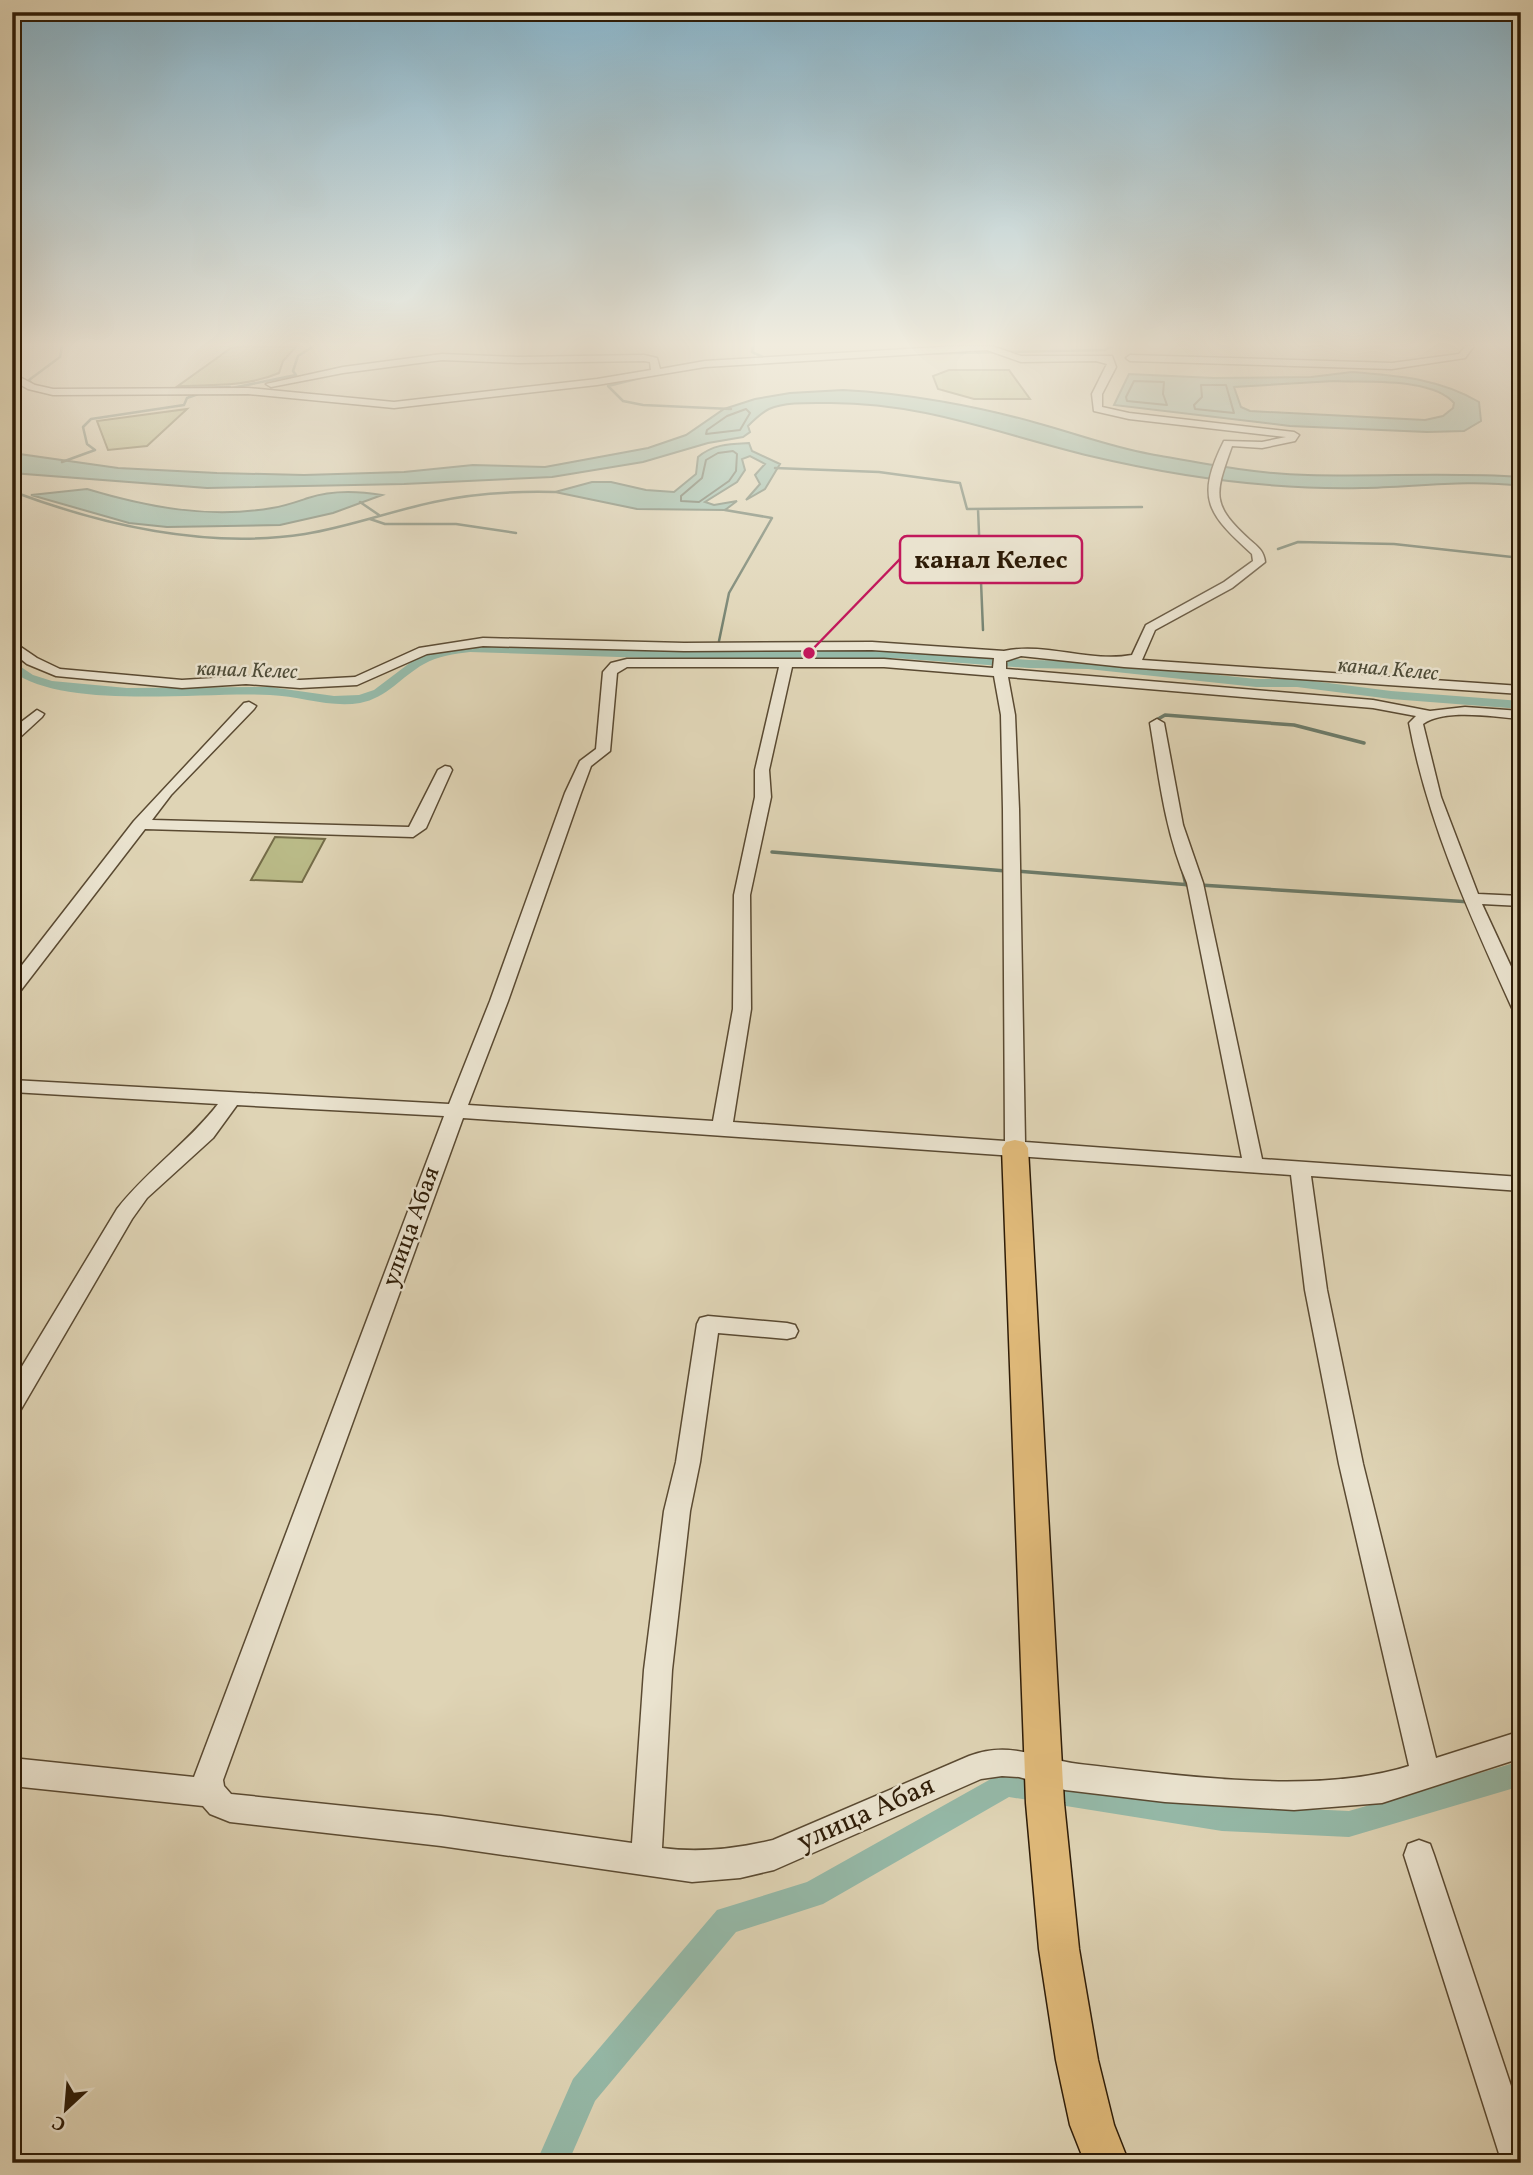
<svg xmlns="http://www.w3.org/2000/svg" width="1533" height="2175" font-family="Vollkorn,serif">
	<style>
		.green { fill: #babb88; stroke: #746c48; stroke-width: 2 }
		.water { fill: #95b9a8; stroke: #6c7a68; stroke-width: 2; fill-rule: evenodd }
		.lines { fill: none; stroke-linecap: round; stroke-linejoin: round }
		.shore { stroke: #626a58; stroke-width: 2 }
		.stream-far1 { stroke: #6c7a68; stroke-width: 2.5 }
		.stream { stroke: #6c7a68; stroke-width: 3.5 }
		.canal { fill: #95b9a8; fill-rule: evenodd }
		.minor-casing { stroke: #5a4a32; stroke-width: 3 }
		.major-casing { stroke: #2e1c07; stroke-width: 3 }
		.minor { fill: #eae3cf; fill-rule: evenodd }
		.major { fill: #e0ba7a; fill-rule: evenodd }
		.labels { text-anchor: middle; dominant-baseline: central; stroke-width: 5; stroke-linejoin: round; paint-order: stroke }
		.far-water-label { font-size: 21px; font-style: italic; fill: #4d4b37; stroke: #eae3cf }
		.street-label { font-size: 24px; fill: #2e1c07; stroke: #eae3cf }
		.near-street-label { font-size: 28px; fill: #2e1c07; stroke: #eae3cf }
		.leader { fill: none; stroke: #c2185b; stroke-width: 2.5 }
		.callout-dot { fill: #c2185b; stroke: #eae3cf; stroke-width: 2.5 }
		.callout { fill: #eae3cf; stroke: #c2185b; stroke-width: 2.5 }
		.callout-label { font-size: 26px; text-anchor: middle; font-weight: bold; fill: #2e1c07 }
	</style>
	<rect width="100%" height="100%" fill="#dfd4b5"/>
	<filter id="stains"><feTurbulence type="fractalNoise" baseFrequency=".00286" numOctaves="4"/><feColorMatrix values="0 0 0 0 .2 0 0 0 0 .09 0 0 0 0 .02 0 0 0 .5 -.17"/></filter>
	<radialGradient id="worn" r=".72"><stop offset=".6" stop-color="#630" stop-opacity="0"/><stop offset="1" stop-color="#630" stop-opacity=".3"/></radialGradient>
	<!-- green -->
	<path class="green" d="M244,346L296,347L283,361L279,373C246,387 213,385 178,386L231,348Z
		M949,370H1009L1030,399H974L938,389L933,376Z
		M187,409L147,446L108,450L97,421Z
		M275,837L325,839L302,882L251,880Z"/>
	<!-- water -->
	<path class="water" d="M1352,372C1397,376 1439,378 1479,402L1481,421L1464,431L1427,432L1290,426L1114,405L1129,374L1214,378L1311,377ZM1334,381C1366,383 1432,377 1454,403L1453,408L1443,416L1425,420L1250,411L1241,407L1234,387Z
		M843,390C905,393 977,406 1037,423C1074,433 1111,447 1150,454C1201,463 1255,474 1308,475C1379,477 1450,472 1521,477V486C1469,479 1415,487 1362,488C1270,490 1179,477 1090,456C999,434 922,402 827,403C809,403 786,402 769,409C761,413 754,420 748,426L750,432L743,437L708,443L643,462L552,477L404,484L207,488L12,473V453L118,468L217,473L304,475L404,472L473,465L545,467L648,448L686,435L724,409L755,399L790,393Z
		M749,443L752,451L780,464L765,489L746,500L760,484L755,475L765,464L750,456L742,459L745,470L737,482L705,502L714,505L737,501L725,510L637,509L555,492L592,482H611L646,490L674,492L696,474L698,457C713,444 730,444 749,443Z
		M87,489C147,507 209,519 272,508C285,506 296,502 308,498C332,490 358,491 382,495L333,513L280,525L167,527L129,523L31,495Z"/>
	<g class="lines">
		<!-- shore -->
		<path class="shore" d="M1134,381L1164,382L1163,394L1167,405L1127,401L1126,397Z
			M1201,385H1226L1234,413L1195,409L1194,405L1202,397Z
			M746,409L750,413L740,430L706,434L707,430L727,416Z
			M733,451L737,454L736,471L729,481L699,502L681,501V496L702,478L706,460L718,453Z"/>
		<!-- stream-far1 -->
		<path class="stream-far1" d="M753,346L752,352L763,357L764,362
			M909,354L1105,350L1113,346
			M752,364L834,359
			M640,378L608,386L623,401L643,405L731,409
			M34,386L29,380L60,357L62,346
			M193,388L230,387
			M227,389L296,375L293,371L298,356L314,346
			M62,462L95,450L87,444L83,427L91,419L184,405L187,398L201,393
			M775,468L879,472L960,483L967,509L1142,507
			M14,492C105,526 207,549 305,534C349,527 391,511 434,502C474,493 514,491 555,492
			M360,502L379,515
			M978,509L983,630
			M370,519L385,524H456L516,533
			M1278,549L1298,542L1394,544L1521,558
			M719,641L729,593L772,518L725,510"/>
		<!-- stream -->
		<path class="stream" d="M1153,722L1165,715L1294,725L1364,743
			M772,852L1006,871
			M1182,868L1186,885
			M1015,871L1191,885
			M1200,885L1471,902"/>
		<!-- canal -->
		<path class="canal" d="M470,644L648,650H894L1029,660L1088,661L1256,679H1297L1391,691L1521,701V709L1391,699L1297,687H1256L1088,669L1029,668L894,658H648L470,652C454,654 438,656 424,664C402,676 387,698 360,703C330,708 300,696 270,695C205,691 64,711 12,671V661L33,675L52,681L127,688L270,687L334,696L359,695L374,690L415,659L440,649Z
			M1521,1761V1786L1349,1837L1222,1831L1009,1797L823,1904L736,1932L595,2101L568,2163H536L573,2079L717,1910L807,1882L998,1775L1007,1771L1222,1805L1349,1811Z"/>
		<defs>
			<path id="minor" d="M958,346H992L1021,356H1112L1116,367L1102,394V407L1129,413L1294,432L1299,435L1295,441L1262,448L1232,446C1215,494 1210,504 1250,540C1258,547 1264,551 1265,562L1232,588L1155,630L1142,660L1521,686V694L1124,667L1021,656L1006,661V669L1373,700L1430,711L1465,707L1521,711V719C1495,717 1445,708 1423,724L1441,797L1478,894L1521,896V906L1482,904L1521,988V1013L1512,1008C1470,915 1428,824 1409,723L1416,716L1373,708L1008,677L1015,715L1019,809L1025,1142L1242,1158L1187,883C1165,832 1159,777 1150,723L1157,719L1164,723L1183,825L1203,883L1262,1159L1521,1177V1191L1311,1176L1327,1290L1363,1464L1436,1758L1521,1731V1758L1382,1803L1294,1810L1165,1802L1065,1790L1019,1777L1002,1776L981,1779L774,1870L740,1878L692,1882L441,1846L230,1822L210,1814L203,1806L12,1786V1758L194,1777L444,1116L237,1105L213,1138L147,1198L132,1219L20,1411L12,1413V1383L117,1209C147,1170 188,1143 218,1104L12,1092V1080L449,1104L490,1001L565,793L580,761L596,749L603,672L611,663L627,659H884L993,668L994,658L872,650L684,651L483,646L427,654L357,685L300,688L246,684L182,688L56,676L27,664L12,652V641L37,658L60,669L182,680L246,676L300,680L355,677L419,648L483,638L684,643L872,642L1004,651C1046,642 1090,663 1132,655L1146,625L1224,582L1253,561L1252,554C1208,514 1195,499 1224,441L1262,442L1286,437L1129,419L1094,411L1092,394L1107,364L1096,361L1021,362L987,350L705,367L597,385L394,408L248,394L53,395L28,389L12,380V373L35,385L53,389L248,388L394,402L597,379L651,370L650,362L644,361L518,363L442,360L343,373L271,387L266,384L343,367L442,354L518,357L644,355L657,358L660,369L705,361ZM627,667H779L755,770V797L734,895L733,1009L713,1121L468,1105L508,1001L581,793L591,766L610,751L617,673ZM792,667H884L994,676L1001,715L1003,809L1005,1141L733,1122L751,1009L750,895L771,797L769,770ZM463,1118L1291,1175L1305,1290L1339,1464L1409,1766C1315,1796 1177,1775 1079,1764C1038,1759 1011,1740 969,1756L773,1840C735,1849 700,1853 662,1848L672,1670L690,1511L700,1462L718,1333L787,1339L795,1337L798,1331L795,1325L787,1323L708,1316L700,1318L697,1324L676,1462L664,1511L644,1670L632,1843L441,1816L231,1794L224,1786L223,1780Z
				M1466,346H1474L1465,358L1392,369L1130,361L1126,358L1130,355L1392,363L1459,354Z
				M249,702L256,706L254,709L171,795L152,820L409,827L438,770L445,766L450,767L452,770L426,828L413,837L145,829L18,994L12,995V978L134,821L244,703Z
				M37,710L44,714L42,717L17,740L12,741V729Z
				M1419,1840L1430,1844L1434,1855L1521,2116V2163H1502L1404,1855L1408,1844Z"/>
			<path id="major" d="M1015,1140L1024,1142L1028,1148L1064,1803L1079,1949L1098,2060L1114,2125L1129,2163H1085L1070,2125L1056,2060L1039,1949L1026,1803L1002,1148L1006,1142Z"/>
		</defs>
		<!-- minor casing -->
		<use href="#minor" class="minor-casing"/>
		<!-- major casing -->
		<use href="#major" class="major-casing"/>
		<!-- minor -->
		<use href="#minor" class="minor"/>
		<!-- major -->
		<use href="#major" class="major"/>
	</g>
	<!-- sky -->
	<linearGradient id="sky" x2="0" y2="1"><stop stop-color="#87b6ce"/><stop offset="0.53" stop-color="#f1ecde"/><stop offset="1" stop-color="#f1ecde" stop-opacity="0"/></linearGradient>
	<rect width="1533" height="650" fill="url(#sky)"/>
	<g class="labels">
		<!-- far-water labels -->
		<g class="far-water-label">
			<text transform="translate(1388 670) rotate(5)">канал Келес</text>
			<text transform="translate(247 671) rotate(2)">канал Келес</text>
		</g>
		<!-- street labels -->
		<g class="street-label">
			<text transform="translate(412 1227) rotate(-70)">улица Абая</text>
		</g>
		<!-- near-street labels -->
		<g class="near-street-label">
			<text transform="translate(866 1814) rotate(-24)">улица Абая</text>
		</g>
	</g>
	<!-- callouts -->
	<path class="leader" d="M809 653L900 559"/>
	<circle class="callout-dot" cx="809" cy="653" r="7"/>
	<rect class="callout" x="900" y="536" width="182" height="47" rx="7"/>
	<g class="callout-label">
		<text x="991" y="568">канал Келес</text>
	</g>
	<!-- margin -->
	<rect width="1533" height="2175" fill="none" stroke="#dfd4b5" stroke-width="42"/>
	<rect x="14" y="14" width="1505" height="2147" fill="none" stroke="#2e1c07" stroke-width="3.5"/>
	<rect x="21" y="21" width="1491" height="2133" fill="none" stroke="#2e1c07" stroke-width="2"/>
	<!-- north arrow -->
	<g transform="translate(66 2109) rotate(206)" stroke="#eae3cf" stroke-width="5" paint-order="stroke">
	<path d="M0-5L12 26L0 18L-12 26Z" fill="#2e1c07"/>
	<text y="-10" font-size="19" font-weight="bold" text-anchor="middle" fill="#2e1c07">С</text>
	</g>
	<rect width="100%" height="100%" filter="url(#stains)"/>
	<rect width="100%" height="100%" fill="url(#worn)"/>
</svg>
